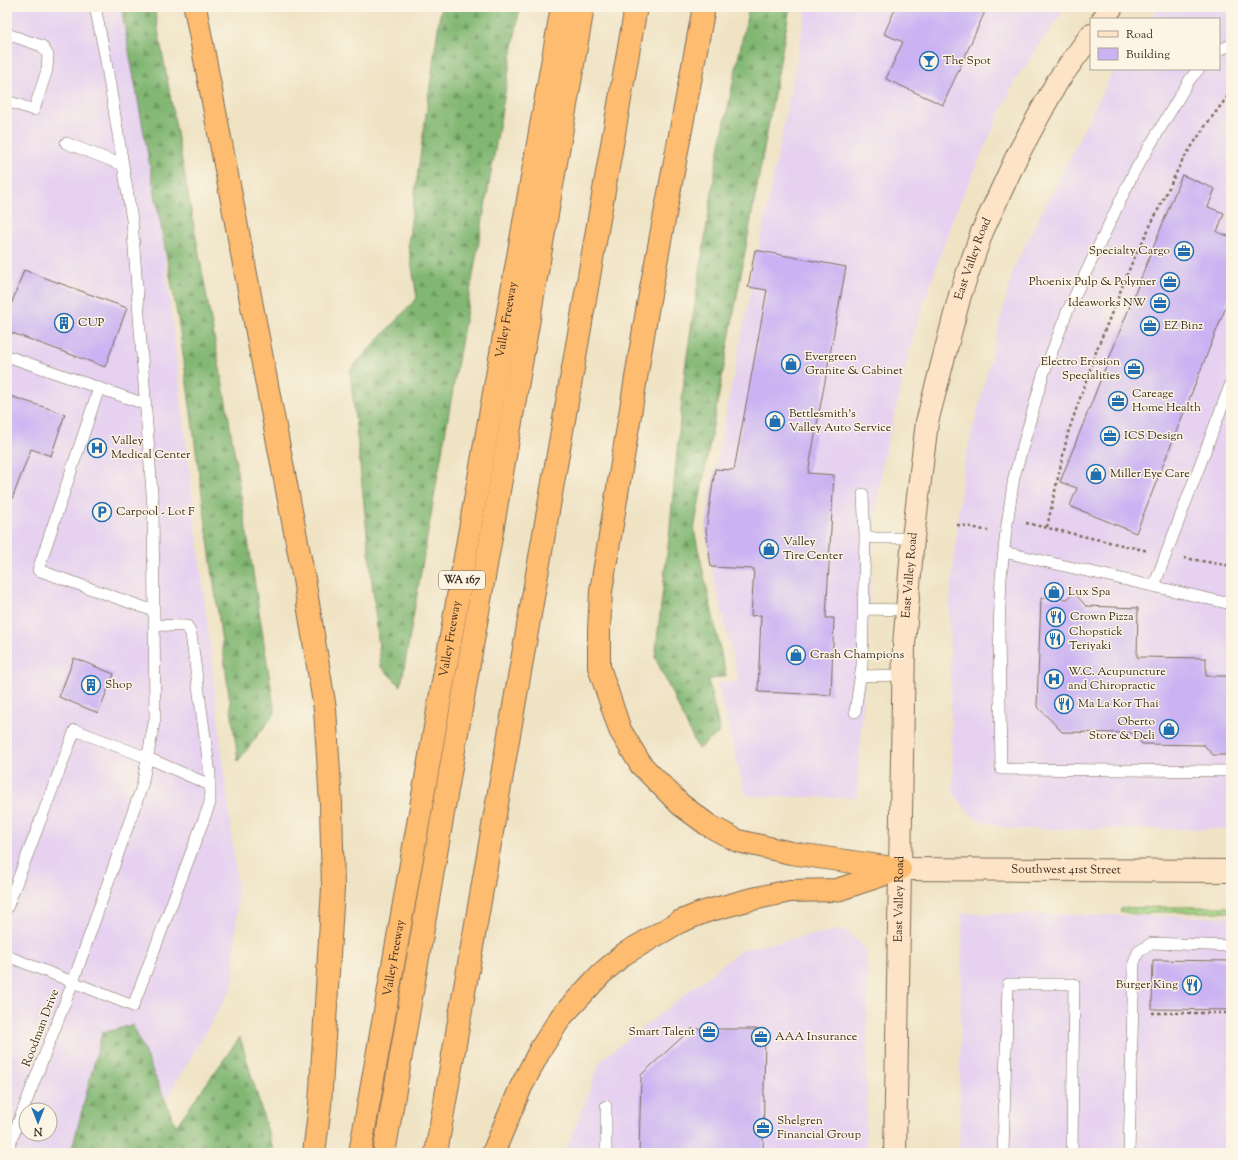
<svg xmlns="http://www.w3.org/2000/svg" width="1238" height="1160" font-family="'Sorts Mill Goudy',serif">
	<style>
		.built { fill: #e6d2f0; fill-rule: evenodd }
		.grass { fill: url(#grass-dots); stroke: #6f8052 }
		.forest { fill: url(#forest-firs); stroke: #5e7048 }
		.building { fill: #cab2f3 }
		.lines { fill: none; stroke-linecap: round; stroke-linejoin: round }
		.lane-casing { stroke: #7a6b58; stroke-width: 12 }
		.secondary-casing { stroke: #7a6b58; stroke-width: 24 }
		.highway-casing { stroke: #7a6b58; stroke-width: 24 }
		.path { stroke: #7a6b58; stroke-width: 2.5; stroke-dasharray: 3 3; stroke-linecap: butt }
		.lane { stroke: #fff; stroke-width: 11 }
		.secondary { stroke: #fee4c6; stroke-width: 22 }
		.highway { stroke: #fdbc70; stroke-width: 22 }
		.labels { text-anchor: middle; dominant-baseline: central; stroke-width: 3; stroke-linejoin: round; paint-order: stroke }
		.shield { fill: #fcf5e5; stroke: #75675a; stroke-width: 1 }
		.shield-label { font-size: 11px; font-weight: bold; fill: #3b2a1e }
		.poi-label { font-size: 12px; fill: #3b2a1e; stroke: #fcf5e5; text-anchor: start }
		.street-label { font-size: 12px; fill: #3b2a1e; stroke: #fcf5e5 }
	</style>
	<defs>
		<pattern id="grass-dots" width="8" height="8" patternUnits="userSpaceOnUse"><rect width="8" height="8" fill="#a3d686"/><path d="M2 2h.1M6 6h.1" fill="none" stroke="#8db873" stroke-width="1.8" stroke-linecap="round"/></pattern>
		<pattern id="forest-firs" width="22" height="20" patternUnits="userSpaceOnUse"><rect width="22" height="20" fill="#82b773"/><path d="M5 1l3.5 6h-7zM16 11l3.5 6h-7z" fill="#6c955e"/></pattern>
	</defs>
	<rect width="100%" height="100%" fill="#fcf5e5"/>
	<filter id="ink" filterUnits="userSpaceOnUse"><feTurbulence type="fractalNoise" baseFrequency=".025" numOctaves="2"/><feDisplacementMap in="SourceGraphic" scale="8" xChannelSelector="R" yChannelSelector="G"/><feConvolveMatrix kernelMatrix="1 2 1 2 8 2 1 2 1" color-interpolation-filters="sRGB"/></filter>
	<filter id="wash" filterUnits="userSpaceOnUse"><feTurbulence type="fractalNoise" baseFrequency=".012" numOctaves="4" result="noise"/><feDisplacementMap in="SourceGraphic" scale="16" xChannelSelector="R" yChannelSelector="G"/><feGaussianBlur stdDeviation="0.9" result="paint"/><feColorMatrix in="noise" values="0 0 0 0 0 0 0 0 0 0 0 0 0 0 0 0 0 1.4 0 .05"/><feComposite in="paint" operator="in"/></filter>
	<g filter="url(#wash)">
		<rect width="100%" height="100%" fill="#efe3c4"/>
		<!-- built -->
		<path class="built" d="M7,7H136L238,890L233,986L134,1153H7ZM26,1110H50V1134H26Z
			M807,7H1066L1014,82L953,218L914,333L882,466L874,528L857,798L748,796L743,787L717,682H739L711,567L706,530L715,469Z
			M1158,7H1231V829H1009L982,821L970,814L953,792L949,610L963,468L1014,267L1114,69H1219V19H1150Z
			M962,913L1231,917V1153H959Z
			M843,929L865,948L868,969L866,1153H565L601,1060L743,949Z"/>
		<!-- grass -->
		<path class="grass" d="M1173,907H1231V912H1151L1140,915L1120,911L1122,908Z"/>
		<!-- forest -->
		<path class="forest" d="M121,7H154L228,413L275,713L238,761L179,325Z
			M441,7H520L401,686L381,667L350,370L417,298L408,243Z
			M749,7H790L694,530L726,676L708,680L720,732L698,749L655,657L669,537L685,369L717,159Z
			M133,1025L176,1126L240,1037L273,1149V1153H71L102,1033Z"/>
		<g id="blocks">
			<!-- building -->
			<path class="building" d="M896,7H987L943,105L886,79L903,42L884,34Z
				M1182,175L1215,189L1208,207L1224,213L1217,232L1231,237V294L1136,533L1070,506L1077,488L1060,482Z
				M755,250L846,267L808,473L834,475L826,618H834L831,695L758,692L761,615L751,616L754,569L711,567L706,530L715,469L734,470L767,290L748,287Z
				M24,270L127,308L105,367L7,331V316Z
				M7,395L65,414L51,456L31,449L9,507H7Z
				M1074,593L1086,606L1138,608L1137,657L1206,658V676H1231V755H1213L1204,745L1142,744L1132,733L1062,732L1037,706L1041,598L1067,599Z
				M74,658L114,674L98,713L59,697Z
				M1153,960L1231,961V1010L1152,1009Z
				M691,1029H765L763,1153H639L641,1075Z"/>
		</g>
	</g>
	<g filter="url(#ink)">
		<use href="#blocks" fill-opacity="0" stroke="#7a6b58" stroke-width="1"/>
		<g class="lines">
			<defs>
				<path id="lane" d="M7,34L42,46L48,55L47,70L34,110L7,101
					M1219,50L1231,45
					M1199,69L1190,79L1134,172L1067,312L1043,375L1014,477L1006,531L1001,578L999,632L1001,769L1231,771
					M66,143L123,165
					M7,356L145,404
					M99,388L38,570L154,611
					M863,494L865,537
					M1004,552L1231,604
					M1154,586L1231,383
					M864,609L907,610
					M860,676L903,675
					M855,712L862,665L865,537L876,538H913
					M7,908L75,730L148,758L210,785
					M7,956L73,982L142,786L155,718L153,507L132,220L105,55L95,7
					M606,1106V1153
					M7,1151L73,982L133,1006L210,803V774L191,634L187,626L154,625
					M1003,1153L1008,984H1074L1072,1153
					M1129,1153L1134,963L1138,952L1152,943L1231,946"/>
				<g id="secondary">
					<path d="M1103,19L1112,7"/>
					<path id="s1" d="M900,869L1231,871"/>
					<path id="s2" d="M895,1153L904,645L913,538L927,422L960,295L982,232L1017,156L1057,82L1091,35"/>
				</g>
				<g id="highway">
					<path d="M195,7L304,579L325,709L331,804L333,888L320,1105L314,1153"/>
					<path d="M704,7L648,305L601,591L599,630V667L620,730L641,765L681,805L708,825L738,841L791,853L900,869"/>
					<path id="s3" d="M360,1153L562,7"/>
					<path d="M384,1153L583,7"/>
					<path d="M436,1153L636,7"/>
					<path d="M493,1153L521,1087L540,1050L561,1017L601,974L624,954L679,922L704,912L748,900L790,891L837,890L897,870"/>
				</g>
			</defs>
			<!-- lane casing -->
			<use href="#lane" class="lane-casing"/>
			<!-- secondary casing -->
			<use href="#secondary" class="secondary-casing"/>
			<!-- highway casing -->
			<use href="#highway" class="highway-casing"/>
			<!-- path -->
			<path class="path" d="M1026,523L1148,551
				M957,525L967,526L988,531
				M1047,527L1068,433L1097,349L1131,265L1182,161L1206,125L1231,92
				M1184,558L1231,566
				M1152,1013H1231"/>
			<!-- lane -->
			<use href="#lane" class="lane"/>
			<!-- secondary -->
			<use href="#secondary" class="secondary"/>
			<!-- highway -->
			<use href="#highway" class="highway"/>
		</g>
	</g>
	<!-- icons -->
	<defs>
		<symbol id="bar-ring" viewBox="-11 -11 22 22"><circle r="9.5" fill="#fcf5e5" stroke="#1f6fb2" stroke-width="1.5"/><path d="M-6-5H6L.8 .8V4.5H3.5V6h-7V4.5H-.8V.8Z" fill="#1f6fb2"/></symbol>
		<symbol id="office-ring" viewBox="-11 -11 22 22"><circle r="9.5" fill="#fcf5e5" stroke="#1f6fb2" stroke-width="1.5"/><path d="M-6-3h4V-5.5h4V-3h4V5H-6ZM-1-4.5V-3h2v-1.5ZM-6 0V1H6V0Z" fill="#1f6fb2"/></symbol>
		<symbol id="building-ring" viewBox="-11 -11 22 22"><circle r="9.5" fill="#fcf5e5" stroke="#1f6fb2" stroke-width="1.5"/><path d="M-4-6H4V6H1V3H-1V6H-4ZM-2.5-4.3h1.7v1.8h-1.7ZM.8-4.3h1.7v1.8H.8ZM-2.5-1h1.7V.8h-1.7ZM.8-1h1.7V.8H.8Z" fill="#1f6fb2"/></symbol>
		<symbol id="shop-ring" viewBox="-11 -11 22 22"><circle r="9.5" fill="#fcf5e5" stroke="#1f6fb2" stroke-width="1.5"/><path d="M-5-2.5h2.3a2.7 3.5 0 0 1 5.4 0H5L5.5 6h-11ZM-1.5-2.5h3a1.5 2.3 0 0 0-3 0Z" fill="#1f6fb2"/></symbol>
		<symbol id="hospital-ring" viewBox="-11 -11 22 22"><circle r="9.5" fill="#fcf5e5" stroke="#1f6fb2" stroke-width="1.5"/><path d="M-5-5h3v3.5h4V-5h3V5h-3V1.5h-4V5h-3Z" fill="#1f6fb2"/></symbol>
		<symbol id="parking-ring" viewBox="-11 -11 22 22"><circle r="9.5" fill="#fcf5e5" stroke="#1f6fb2" stroke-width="1.5"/><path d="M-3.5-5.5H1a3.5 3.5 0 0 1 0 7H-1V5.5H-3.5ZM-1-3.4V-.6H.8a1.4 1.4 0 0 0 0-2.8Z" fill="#1f6fb2"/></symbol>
		<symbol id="restaurant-ring" viewBox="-11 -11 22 22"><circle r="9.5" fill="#fcf5e5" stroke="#1f6fb2" stroke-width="1.5"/><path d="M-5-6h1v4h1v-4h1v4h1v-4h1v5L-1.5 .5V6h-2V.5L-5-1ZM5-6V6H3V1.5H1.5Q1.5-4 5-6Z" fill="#1f6fb2"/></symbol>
	</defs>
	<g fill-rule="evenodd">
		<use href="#bar-ring" x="918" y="50" width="22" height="22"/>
		<use href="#office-ring" x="1173" y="240" width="22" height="22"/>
		<use href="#office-ring" x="1159" y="271" width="22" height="22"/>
		<use href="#office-ring" x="1149" y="292" width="22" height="22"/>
		<use href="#building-ring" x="53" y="312" width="22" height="22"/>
		<use href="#office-ring" x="1139" y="315" width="22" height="22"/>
		<use href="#shop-ring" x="780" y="353" width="22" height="22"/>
		<use href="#office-ring" x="1123" y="358" width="22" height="22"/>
		<use href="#office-ring" x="1107" y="390" width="22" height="22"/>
		<use href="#shop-ring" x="764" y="410" width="22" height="22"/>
		<use href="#office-ring" x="1099" y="425" width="22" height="22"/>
		<use href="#hospital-ring" x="86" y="437" width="22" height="22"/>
		<use href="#shop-ring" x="1085" y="463" width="22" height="22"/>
		<use href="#parking-ring" x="91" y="501" width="22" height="22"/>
		<use href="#shop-ring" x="758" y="538" width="22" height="22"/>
		<use href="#shop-ring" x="1043" y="581" width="22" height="22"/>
		<use href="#restaurant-ring" x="1045" y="606" width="22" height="22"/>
		<use href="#restaurant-ring" x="1044" y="628" width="22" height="22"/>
		<use href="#shop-ring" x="785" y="644" width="22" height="22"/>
		<use href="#hospital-ring" x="1043" y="668" width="22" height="22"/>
		<use href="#building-ring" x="80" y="674" width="22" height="22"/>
		<use href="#restaurant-ring" x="1053" y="693" width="22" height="22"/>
		<use href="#shop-ring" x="1158" y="718" width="22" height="22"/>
		<use href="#restaurant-ring" x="1181" y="974" width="22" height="22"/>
		<use href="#office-ring" x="698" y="1021" width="22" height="22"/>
		<use href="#office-ring" x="750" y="1026" width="22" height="22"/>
		<use href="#office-ring" x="752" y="1117" width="22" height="22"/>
	</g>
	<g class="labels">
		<!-- shield labels -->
		<rect class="shield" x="439" y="571" width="46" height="18" rx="3"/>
		<g class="shield-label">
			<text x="462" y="580">WA 167</text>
		</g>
		<!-- poi labels -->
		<g class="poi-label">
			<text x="943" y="61">The Spot</text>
			<text x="1170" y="251" text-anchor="end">Specialty Cargo</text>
			<text x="1156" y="282" text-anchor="end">Phoenix Pulp &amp; Polymer</text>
			<text x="1146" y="303" text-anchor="end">Ideaworks NW</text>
			<text x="78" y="323">CUP</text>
			<text x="1164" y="326">EZ Binz</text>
			<text x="805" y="357">Evergreen<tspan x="805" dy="14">Granite &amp; Cabinet</tspan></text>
			<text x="1120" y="362" text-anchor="end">Electro Erosion<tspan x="1120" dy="14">Specialities</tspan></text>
			<text x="1132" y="394">Careage<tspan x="1132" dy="14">Home Health</tspan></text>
			<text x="789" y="414">Bettlesmith's<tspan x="789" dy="14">Valley Auto Service</tspan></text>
			<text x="1124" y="436">ICS Design</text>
			<text x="111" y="441">Valley<tspan x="111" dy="14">Medical Center</tspan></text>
			<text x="1110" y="474">Miller Eye Care</text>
			<text x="116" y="512">Carpool - Lot F</text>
			<text x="783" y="542">Valley<tspan x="783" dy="14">Tire Center</tspan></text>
			<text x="1068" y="592">Lux Spa</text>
			<text x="1070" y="617">Crown Pizza</text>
			<text x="1069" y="632">Chopstick<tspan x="1069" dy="14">Teriyaki</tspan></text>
			<text x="810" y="655">Crash Champions</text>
			<text x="1068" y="672">W.C. Acupuncture<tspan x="1068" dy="14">and Chiropractic</tspan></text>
			<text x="105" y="685">Shop</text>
			<text x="1078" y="704">Ma La Kor Thai</text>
			<text x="1155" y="722" text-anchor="end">Oberto<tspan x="1155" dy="14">Store &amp; Deli</tspan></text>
			<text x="1178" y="985" text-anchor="end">Burger King</text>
			<text x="695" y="1032" text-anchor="end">Smart Talent</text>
			<text x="775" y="1037">AAA Insurance</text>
			<text x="777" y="1121">Shelgren<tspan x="777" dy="14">Financial Group</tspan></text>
		</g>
		<!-- street labels -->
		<g class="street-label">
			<text stroke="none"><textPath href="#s2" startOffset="902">East Valley Road</textPath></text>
			<text stroke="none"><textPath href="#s3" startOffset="846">Valley Freeway</textPath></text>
			<text stroke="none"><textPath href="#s2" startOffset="578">East Valley Road</textPath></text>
			<text stroke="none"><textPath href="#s3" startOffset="522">Valley Freeway</textPath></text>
			<text stroke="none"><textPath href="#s1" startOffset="166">Southwest 41st Street</textPath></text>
			<text stroke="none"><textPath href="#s2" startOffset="254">East Valley Road</textPath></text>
			<text stroke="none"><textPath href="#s3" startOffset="198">Valley Freeway</textPath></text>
			<text transform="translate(41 1028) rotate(-69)">Roodman Drive</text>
		</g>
	</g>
	<!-- margin -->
	<rect width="1238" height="1160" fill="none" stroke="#fcf5e5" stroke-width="24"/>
	<!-- legend -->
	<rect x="1090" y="18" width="130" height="52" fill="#fcf5e5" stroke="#afa495"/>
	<rect x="1098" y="31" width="20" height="6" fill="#fee4c6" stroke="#afa495"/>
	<text x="1126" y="38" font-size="12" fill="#3b2a1e">Road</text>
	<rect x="1098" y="48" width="20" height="12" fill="#cab2f3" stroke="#afa495"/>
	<text x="1126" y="58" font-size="12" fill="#3b2a1e">Building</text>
	<!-- north arrow -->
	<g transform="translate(38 1122) rotate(180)"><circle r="19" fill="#fcf5e5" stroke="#afa495"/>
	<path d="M0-3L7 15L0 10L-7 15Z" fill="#1f6fb2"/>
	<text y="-6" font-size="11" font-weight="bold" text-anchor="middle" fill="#3b2a1e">N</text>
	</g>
</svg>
